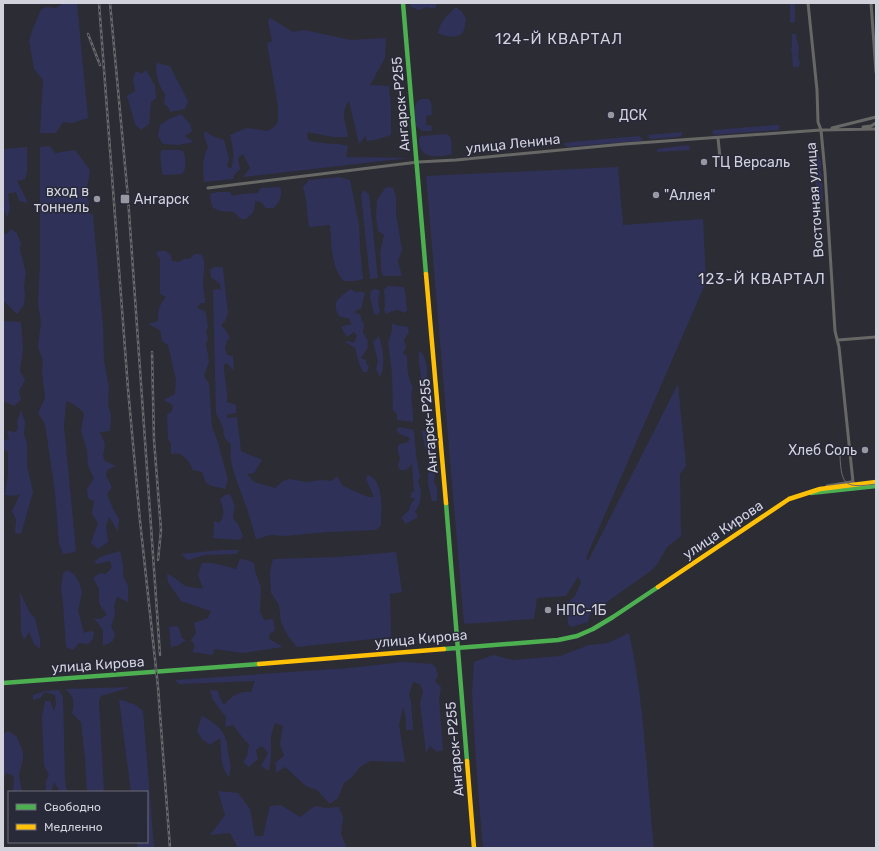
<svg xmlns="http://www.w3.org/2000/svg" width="879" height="851" font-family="Rubik,sans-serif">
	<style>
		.green { fill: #303158 }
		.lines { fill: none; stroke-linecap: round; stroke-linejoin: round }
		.street { stroke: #676765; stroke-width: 3 }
		.fast { stroke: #4caf50; stroke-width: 4.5 }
		.slow { stroke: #ffc107; stroke-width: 4.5 }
		.tram { stroke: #696a6c; stroke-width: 1 }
		.rail-casing { stroke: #696a6c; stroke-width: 2.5 }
		.rail { stroke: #282939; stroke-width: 1; stroke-dasharray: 3; stroke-linecap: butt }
		.poi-dot { fill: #9798a2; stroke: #282939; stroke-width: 1.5 }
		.labels { text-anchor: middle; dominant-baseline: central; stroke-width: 3; stroke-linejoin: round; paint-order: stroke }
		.street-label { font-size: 14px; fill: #d1d2dc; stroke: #282939 }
		.poi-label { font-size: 14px; fill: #d1d2dc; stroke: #282939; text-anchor: start }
		.neighbourhood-label { font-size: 15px; letter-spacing: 1px; fill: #d1d2dc; stroke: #282939 }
	</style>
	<rect width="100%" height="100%" fill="#2c2c35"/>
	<!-- green -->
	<path class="green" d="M64,3L77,4L88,118L72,123L63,122L56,133H40L43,80L34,69L29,41L33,28L41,10L46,7L56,8Z
		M409,3H437L436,7L432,9L427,7L419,10L411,7Z
		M790,3H795V21L793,23L790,22Z
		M456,7L462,12L466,18C465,22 465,28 463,32C458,39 445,37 438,33C440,21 448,15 456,7Z
		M270,18L293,32L304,30L351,40L386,38L385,58L370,85L389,86L391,108V135L375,140L367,141L365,136L359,144L349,101C339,113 347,124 348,137H333L307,132L308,140C321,145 335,142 348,146L346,157L409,158L243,177L250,168L243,154L238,158L240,169L233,176L234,179L204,182C203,170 202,158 208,147L204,136L205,131L212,136L224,140L229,159L227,166L231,169C235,158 233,147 230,135L246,128L268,131L275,126L278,121V106L267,43L272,41L268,21Z
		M792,34H797L796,38L799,47L798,57L800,62L799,67H793L792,54L791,50C793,45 791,39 792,34Z
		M156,63L170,66L188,101L185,109L170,112L168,107L164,104L165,94C158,85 156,75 156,63Z
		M146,70L155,86L156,98L151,102L149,124L141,130L135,124L127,96L135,91L133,79L136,71L142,74Z
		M421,99H429L431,102L432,115L426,116V125L433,126L431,131H422L416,126C416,118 411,103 421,99Z
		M181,114L190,124L192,131L185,136L194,142L178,145L163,144L158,136L160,125L169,119Z
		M776,125H779L780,128L778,130L714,135L712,132L714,130Z
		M682,132V135L678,137L652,139L649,138L648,135Z
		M448,134L451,139L452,154C437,158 418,159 419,139L421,136Z
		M639,136L644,140L638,141L568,147L564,145L565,143L571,142Z
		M689,145L690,150L657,152V149Z
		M50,146L55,153L75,150L90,170C89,181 84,192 89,202L88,207L89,213L93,215L103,327L104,361L109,388L108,405L111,415L110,431L100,432L105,444L103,456L105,461L116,466L107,470L106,476L112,487L107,494L113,509L119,519L118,531L109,517L106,526L108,542L98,549L91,543L98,523L92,514L94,501L88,498L87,489L94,478L88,466L87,450L81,431L84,413L75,405L66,401L64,426L76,551L70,553L63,554L59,543L55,492L45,424L38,413L45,398L42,371L43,360L38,347L41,322L38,304L40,266V147Z
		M27,147V172L25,179L17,181L28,203L19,201L16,192L8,194L10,208L7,217L3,208V149Z
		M162,150H179L183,151C186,157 187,169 182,174L165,175L162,174L160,153Z
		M815,153L818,154L821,162V168L819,169L822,174L820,183L822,184L823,201L822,202L817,199C816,184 815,170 812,155Z
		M618,167L623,225L703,219L706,282L586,558L588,561L678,384L686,466L680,474L681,536L667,547L658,563L652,570L590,614L588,622L571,627L568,624L567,604L575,596L581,582L578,577L566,596L537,598L534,619L464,624L426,176Z
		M339,177L350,180L359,224L360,247L363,279L355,281H344C330,267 332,243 330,225L309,227C307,213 307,200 303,187L309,180Z
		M280,187C283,196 280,202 273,208H266L261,202L255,201C255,210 254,213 246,219H241L234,212L221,211L213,208L211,202L210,194L218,192H230L232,196L241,194L258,193L260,188Z
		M386,187L393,188L396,197V213L402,250L398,261L402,276H383L381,271V260L380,253L384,235L378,231L376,218L377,200Z
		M363,190L369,194L378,278L370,279L361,195Z
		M10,229L16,232L21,243L20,250L26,273L24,285L25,295L24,305L17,314L3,300V233L7,234Z
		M158,251H166L171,255L172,261L179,262L184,259H190L194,254H201C207,263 203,272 203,283C203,289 205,296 205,303H201L197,308L205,311L206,313L208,327L206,332L208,339L206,343L209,362L204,376L209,383L212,427L218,442L223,462L228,479L225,489L212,486L206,483L202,472L193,470C189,460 182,451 171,454V444L168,438L167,415L172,411L173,405L163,400L175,394L176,380L168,345L162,341L160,330L148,324L158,321C158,310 159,305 166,297L160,294V259L156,254Z
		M214,267H223V269L228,313L225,321L221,325L227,332L230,339L227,340L225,349L227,355L233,356L234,371L227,363L224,365C224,379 228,389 227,402L236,405V413L226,415L228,418L237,417L241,451L262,460L254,473L247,474L254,482L275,488L283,481L290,479L306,482L323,480L332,481L337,476L343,486L368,497H374L366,479L368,475C385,482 381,510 381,525L376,530L328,532L284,536L271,535L256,539C252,526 249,513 244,501C238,483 228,463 231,444C220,436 226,434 222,425C220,421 218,417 216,413L213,290L217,289L221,290L220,284L211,277L210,270Z
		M388,286L403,287L405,290L407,311L404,313C397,307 393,311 386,314L384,310L385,306L384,290Z
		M350,289L358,293L359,291L365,293L361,309L357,310L354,313L360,314L362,322L364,324L363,332L368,341L367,349L361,358L366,360V363L369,367L367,372H363L359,363L355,348L345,342L347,341L354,343L357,335L354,332L347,337L341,327L346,325H351L350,319L339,316C330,300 341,298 350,289Z
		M374,289L379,290L380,292L378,301L380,312L377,315L374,314L370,297L371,291Z
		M3,321L21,322L23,348L20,371L25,380L19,391L21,400L14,406L3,401Z
		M392,323C398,327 401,325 408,327L409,332L404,340L406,347L403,353L407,356C407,368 408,378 413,388C409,398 414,410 413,422L397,420V414L393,410L392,373L388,343L392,330Z
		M379,336C383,349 386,364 380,377L376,369L378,361L373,342Z
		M419,352L422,353C429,365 427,371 426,384C425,390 428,404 429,411L426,413L421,397L419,385L421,377L419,362Z
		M21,410L25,422L24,434L27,443V466L33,492L21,534L15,533L16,520L12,511L20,494L14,496L5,495L8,474V452L3,449V441L9,439L7,431L16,432L18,427L17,422Z
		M399,427L414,430L416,455L420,476L418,481L421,491L420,503L415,512L418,517L406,524L401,518L409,510L411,504L415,499L410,497L411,493L414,491L412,464L406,470H400L398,466L400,458L398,452V445L408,442L410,438L400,434L396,430Z
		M422,431H425C428,438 434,443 435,450L432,453L425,448Z
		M434,456L435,475L434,482L437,488V501H432L428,484L429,458Z
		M230,494L235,506L233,515L234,520L238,524L243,536L240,540L212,538L214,533V521L219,523C226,516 223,507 220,499L225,495Z
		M221,550H239L237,554L205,555L188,560L181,554Z
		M120,551L123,565V576L128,586V602L117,597L114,606L115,614L111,627L115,634L113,641L103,646V630L94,618L100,619L107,615L99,603V589L93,578L100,573L106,574L112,567L110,561L97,564L94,562L100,557Z
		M396,552L402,592L390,594L391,637L297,647L288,636L281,622L279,605L271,593L270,572L273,559L338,557Z
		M240,559L247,560L254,563L255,571L261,587L260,612L264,620L273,619L275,631L270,633L269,639L283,647L243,653L214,649L213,655L192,652L195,646L191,640L196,633L194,623L208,618L211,611L181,601L168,582L167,574L175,578L185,586L203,589L198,575L202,563H213L236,569Z
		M67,570L74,574L79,582L82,592L78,611L84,633L91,631L94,632L93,639L88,644L79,643L73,650L66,647L63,603L61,589L63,574Z
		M20,592L30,613L35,618L40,639V649L34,644L29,632L24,640L21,632Z
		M178,626L182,638L186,640L179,645L171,647L169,627Z
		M629,633C645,704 646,776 654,848H483L477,777L472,694L474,662L493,655L513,660L560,656L589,645L608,643Z
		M404,662L432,664L436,668L438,675L435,681L441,687L439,699L443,750L437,752L430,746L426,753L420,703L423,692L420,684L413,682L409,694L411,701L413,730H406V718L403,707L399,725L405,762L370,761L360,767L352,777L344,783L338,798L330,804L317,790L306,786L285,767L276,773V762L284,756L280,744L283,726L275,723L271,736V757L269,771L261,766L268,753L262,746L256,750L258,759L249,767L243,762L247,756L249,744L245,741L233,725L225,727L226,717L213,700L210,690L218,691L220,698L224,705C232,696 239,691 251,692L255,681L179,684L175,680L349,668Z
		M131,687L101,696L99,701L104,792H87L85,758L81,722L72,713C75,701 74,697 65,689Z
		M59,690L63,697L65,781L67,792H60L54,782L51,792H46V781L49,775L44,765L42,717L45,701H50L54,711L56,704L55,695L45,692L40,698L33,700V695L45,691Z
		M119,699L136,705L143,711L154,848H137V842H147V792H131Z
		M202,716C212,721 223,728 226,740C228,744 227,748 228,752C230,763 232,766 229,777C219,766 222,752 220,738L210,745L202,739L197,731Z
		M9,731L17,737L23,752V759L19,775L22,792H13L14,776L6,773L3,779V734Z
		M218,791L238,793L250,809L255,836H263L270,806L281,805L300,817L315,806L326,808L339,807L343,817L341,834L347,848H238L230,833L210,835L225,815Z"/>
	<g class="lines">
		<!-- street -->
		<path class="street" d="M808,3L817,90L818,122L821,130L825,172L835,331L839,347L853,482L855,484
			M871,3L876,72
			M863,127L871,126L876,123
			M832,128L876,117
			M718,138L720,158
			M208,188L418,162L456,160L624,144L821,130L876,129
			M838,340L876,337
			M827,486L851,482"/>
		<!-- fast -->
		<path class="fast" d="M403,3L426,274
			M811,493L876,486
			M446,503L467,761
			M444,649L558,640L577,636L593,629L613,617L658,587
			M3,683L259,664"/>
		<!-- slow -->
		<path class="slow" d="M426,274L446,503
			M658,587L789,499L820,489L876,482
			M259,664L444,649
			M467,761L474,848"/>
		<!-- tram -->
		<path class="tram" d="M840,455C841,487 846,488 876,484"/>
		<defs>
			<path id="rail" d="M99,3L128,389L140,521L158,687L170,848
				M110,3L128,198L160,655
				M88,34L100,65
				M152,352L154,440L161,530L158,560"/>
		</defs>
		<!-- rail casing -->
		<use href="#rail" class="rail-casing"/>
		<!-- rail -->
		<use href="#rail" class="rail"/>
	</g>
	<!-- markers -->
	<g class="poi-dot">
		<circle cx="611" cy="115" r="4"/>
		<circle cx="704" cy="162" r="4"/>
		<circle cx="656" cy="195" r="4"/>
		<circle cx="97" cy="199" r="4"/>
		<rect x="120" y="194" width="10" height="10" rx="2"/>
		<circle cx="865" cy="450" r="4"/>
		<circle cx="548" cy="610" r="4"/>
	</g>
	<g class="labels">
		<!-- street labels -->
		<g class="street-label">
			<text transform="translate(401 104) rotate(-95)">Ангарск-Р255</text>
			<text transform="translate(513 144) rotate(-6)">улица Ленина</text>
			<text transform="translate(815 200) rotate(-94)">Восточная улица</text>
			<text transform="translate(429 426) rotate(-95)">Ангарск-Р255</text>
			<text transform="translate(723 530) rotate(-34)">улица Кирова</text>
			<text transform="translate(421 639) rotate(-5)">улица Кирова</text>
			<text transform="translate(98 665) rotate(-4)">улица Кирова</text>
			<text transform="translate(455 749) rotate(-95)">Ангарск-Р255</text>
		</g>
		<!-- poi labels -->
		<g class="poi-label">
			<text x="619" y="115">ДСК</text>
			<text x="712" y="162">ТЦ Версаль</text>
			<text x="89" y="191" text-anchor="end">вход в<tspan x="89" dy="16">тоннель</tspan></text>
			<text x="664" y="195">"Аллея"</text>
			<text x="134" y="199">Ангарск</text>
			<text x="857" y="450" text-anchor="end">Хлеб Соль</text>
			<text x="556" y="610">НПС-1Б</text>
		</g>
		<!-- neighbourhood labels -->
		<g class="neighbourhood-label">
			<text x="559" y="39">124-Й КВАРТАЛ</text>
			<text x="762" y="279">123-Й КВАРТАЛ</text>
		</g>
	</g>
	<!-- border -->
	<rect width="879" height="851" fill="none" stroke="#d1d2dc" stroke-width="8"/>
	<!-- legend -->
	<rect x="8" y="791" width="140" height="52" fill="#282939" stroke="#6c6d7a"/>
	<rect x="16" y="804" width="20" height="6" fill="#4caf50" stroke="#6c6d7a"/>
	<text x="44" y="811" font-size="12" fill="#d1d2dc">Свободно</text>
	<rect x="16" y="824" width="20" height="6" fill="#ffc107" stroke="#6c6d7a"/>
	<text x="44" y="831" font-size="12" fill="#d1d2dc">Медленно</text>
</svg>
